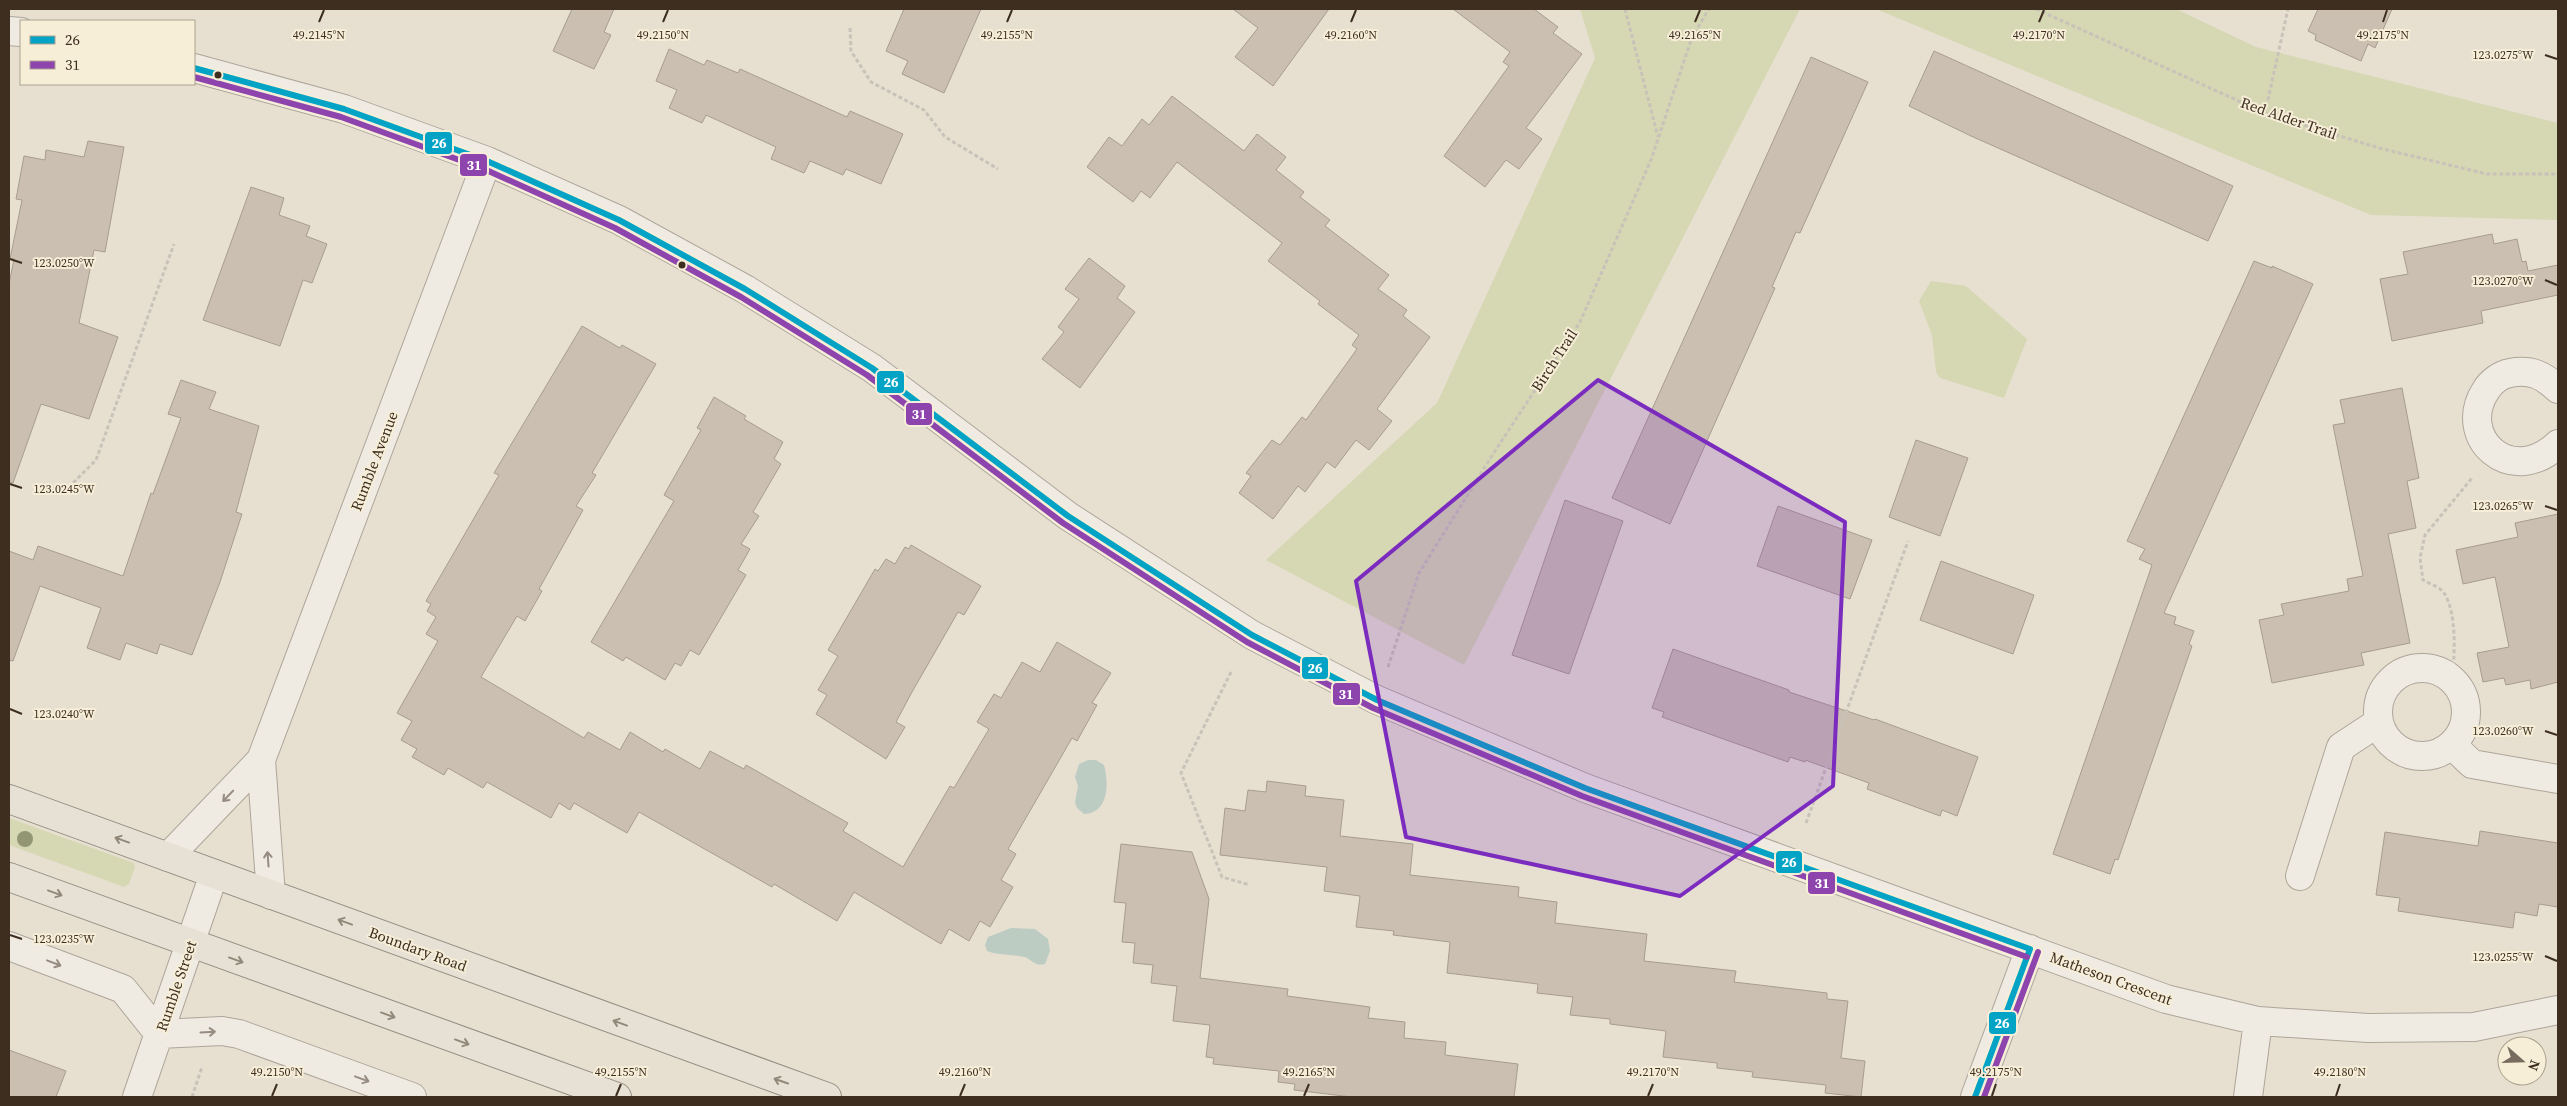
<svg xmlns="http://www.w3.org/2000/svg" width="2567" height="1106" font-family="'Source Serif 4',serif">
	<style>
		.green { fill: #d6d7b3 }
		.water { fill: #bcccc2 }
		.building { fill: #cbbfb2; stroke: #a89c90 }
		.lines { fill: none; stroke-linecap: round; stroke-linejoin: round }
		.minor-casing { stroke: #ada599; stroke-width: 30 }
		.major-casing { stroke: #928b80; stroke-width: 30 }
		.path { stroke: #c8c2b9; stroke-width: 3; stroke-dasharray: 4 2.5; stroke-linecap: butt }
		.minor { stroke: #efebe3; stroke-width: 28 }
		.major { stroke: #e6e1d4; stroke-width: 28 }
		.bus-1-casing { stroke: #f7eed8; stroke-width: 10 }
		.bus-2-casing { stroke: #f7eed8; stroke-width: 10 }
		.bus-1 { stroke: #03a3c5; stroke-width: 6 }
		.bus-2 { stroke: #8e44ad; stroke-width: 6 }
		.tree { fill: #929673 }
		.oneway { stroke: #968c82 }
		.oneway2 { stroke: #92887a }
		.marked { fill: #7b2cbf; fill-opacity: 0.2; stroke: #7b2cbf; stroke-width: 4; stroke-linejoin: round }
		.ticks { fill: none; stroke: #3d2e20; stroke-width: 2 }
		.bus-dot { fill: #3d2e20; stroke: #f7eed8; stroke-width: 2 }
		.labels { text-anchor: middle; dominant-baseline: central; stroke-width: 4; stroke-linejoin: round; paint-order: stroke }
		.street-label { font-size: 15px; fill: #3d2e20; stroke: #f7eed8 }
		.ticks-label { font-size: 12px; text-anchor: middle; fill: #3d2e20; stroke: #f7eed8; stroke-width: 4; stroke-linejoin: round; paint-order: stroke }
		.line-badge { stroke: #f7eed8; stroke-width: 2 }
		.badge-label { font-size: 14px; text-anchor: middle; font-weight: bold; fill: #fff }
	</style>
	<rect width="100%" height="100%" fill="#e7e0d1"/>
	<!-- green -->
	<path class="green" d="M1580,9H1800L1464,665L1266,560L1437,403L1595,58Z
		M1876,9H2176L2256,47L2558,123V220L2371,215Z
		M1931,281L1966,286L2027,339L2004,398L1940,378L1936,372L1932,335L1919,301Z
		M9,818L134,863L135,867L129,884L124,887L9,845Z"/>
	<!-- water -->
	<path class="water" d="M1088,760H1096L1104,765C1109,783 1109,813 1084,814L1077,808L1075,802L1078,786L1075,777L1079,764Z
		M1011,928L1035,929L1048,939L1050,951L1045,964C1035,966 1034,962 1027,958C1017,954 1000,956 987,951L985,945L988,937Z"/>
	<!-- building -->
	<path class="building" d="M572,9H614L604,32L611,35L594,69L553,51Z
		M904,9H981L944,93L902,74L908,61L886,51Z
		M1233,9H1329L1273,86L1235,57L1258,28Z
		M1453,9H1534L1558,27L1553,33L1582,54L1526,128L1542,139L1519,169L1506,160L1485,187L1444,156L1509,66L1503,62L1510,52Z
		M2318,9H2392L2375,48L2368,44L2361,61L2315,40L2316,35L2308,31Z
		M669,49L704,65L707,60L738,73L740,69L847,117L850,111L903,134L881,184L846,169L843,175L810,161L804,173L771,159L776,147L706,115L702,123L669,108L677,90L656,81Z
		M1934,51L2233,186L2208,241L1971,136L1909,106Z
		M1811,57L1868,82L1800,233L1796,232L1772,287L1775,288L1670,524L1612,498Z
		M1172,96L1244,151L1257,134L1286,157L1276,170L1304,192L1300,197L1330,220L1325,226L1389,275L1378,289L1407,310L1403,316L1430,337L1377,409L1392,421L1369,450L1356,440L1335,468L1327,462L1305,492L1298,486L1273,519L1239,493L1251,476L1246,473L1272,440L1280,445L1302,417L1306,420L1357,349L1352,345L1359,335L1318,304L1320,301L1268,261L1282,243L1177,162L1150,198L1141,191L1133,202L1087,167L1109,137L1122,146L1142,119L1149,125Z
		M88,141L124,147L105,252L94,250L79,323L118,337L89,419L41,404L13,483L9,482V284L14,259H10L22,200L16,199L24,156L45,160L46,150L84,157Z
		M251,187L284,198L279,215L310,226L306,236L327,244L312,283L303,280L280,346L203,320Z
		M2492,234L2494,244L2517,239L2522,262L2526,261L2528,271L2558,265V295L2481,311L2483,323L2392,341L2380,279L2408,274L2403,252Z
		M1089,258L1125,286L1117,298L1135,312L1080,388L1042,359L1064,332L1058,327L1079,299L1065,289Z
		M2254,261L2272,268V266L2313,284L2164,613L2176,617L2174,624L2194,631L2189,644L2192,646L2118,860L2115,859L2110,874L2053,854L2152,565L2139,559L2145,549L2127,541Z
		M582,326L620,348L622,345L656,364L592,473L596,475L576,506L583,510L539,589L542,591L525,621L517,616L481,677L584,738L588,732L620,750L630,732L663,752L665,749L700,769L710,751L744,769L746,765L848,823L843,831L903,867L950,786L954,788L989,729L977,722L994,694L1001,698L1022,662L1040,672L1057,642L1111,673L1092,703L1097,705L1077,741L1072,738L1008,849L1016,854L1001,880L1013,887L990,927L980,921L969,941L949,929L941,944L854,892L837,921L774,884L772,887L639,812L627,833L574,803L570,810L559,803L551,818L487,782L483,788L448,768L444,775L412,757L417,749L401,740L412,721L397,713L438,641L426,634L436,617L427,611L431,604L426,601L499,475L494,473Z
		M181,380L216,392L209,409L259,426L236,512L242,514L220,582L192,655L160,644L157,654L126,643L120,660L87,648L101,608L40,586L13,661L9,660V551L33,560L38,546L123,576L151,493L153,494L181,418L168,414Z
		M2402,388L2419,478L2407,481L2416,528L2388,534L2410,643L2361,653L2364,665L2272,683L2259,620L2284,615L2281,604L2349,591L2347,579L2363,576L2333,425L2345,423L2340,400Z
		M714,397L746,416L744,419L783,442L774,459L781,464L753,512L759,516L741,544L750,549L738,570L746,575L699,655L690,650L681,666L675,663L665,680L626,657L623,661L591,642L674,501L664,495L701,430L697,428Z
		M1916,440L1968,458L1940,536L1889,517Z
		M1565,500L1623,521L1569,674L1512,655Z
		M1778,506L1872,540L1850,599L1757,566Z
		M2558,514V682L2531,689L2530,680L2506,685L2504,678L2483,682L2477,653L2509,647L2495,577L2463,584L2456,550L2518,537L2515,523Z
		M911,545L981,586L964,615L958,612L912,692L896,722L905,727L886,759L816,714L827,695L818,690L838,656L828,650L875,569L878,571L886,559L895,564L905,547L909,549Z
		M1941,561L2034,595L2013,654L1920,620Z
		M1673,649L1789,690V692L1874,720L1875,719L1978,757L1957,816L1942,810L1940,816L1867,789L1869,783L1805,760V762L1790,757L1788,762L1662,717L1664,712L1652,708Z
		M1267,781L1306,786L1305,796L1344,800L1340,836L1413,844L1410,875L1519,887L1518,897L1557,902L1555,923L1647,934L1644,961L1736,971L1734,982L1827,993V999L1848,1001L1841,1058L1865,1061L1861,1097L1825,1093L1826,1085L1752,1077L1753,1072L1717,1068V1063L1663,1057L1666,1031L1610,1024V1019L1570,1015L1573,997L1537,993L1538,984L1447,973L1450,942L1393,935L1394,931L1356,927L1360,896L1324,891L1327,867L1220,855L1225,808L1245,811L1248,790L1266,792Z
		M2480,831L2558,843V907L2539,904L2537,916L2515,912L2513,928L2398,911L2400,898L2376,895L2385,832L2478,846Z
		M1121,844L1192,852L1209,899L1200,978L1288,989L1287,996L1370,1007L1368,1018L1405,1022L1404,1038L1446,1042L1445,1055L1518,1064L1514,1097H1352L1294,1090L1295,1084L1278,1082L1279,1071L1213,1064L1214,1058L1206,1057L1210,1025L1173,1021L1177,986L1151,983L1153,965L1133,963L1135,943L1122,942L1126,903L1114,902Z
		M9,1050L66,1071L56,1097H9Z"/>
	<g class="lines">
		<defs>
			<path id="minor" d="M9,31L21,32
				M194,68L344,109L487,161L619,220L745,289L872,368L1068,516L1252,635L1377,700L1585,788L2166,999L2258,1021L2368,1028L2474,1027L2558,1010
				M2558,389C2543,375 2531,369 2510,373C2500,375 2491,382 2486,390C2455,437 2511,489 2558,444
				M2378 712a44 44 0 1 1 88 0a44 44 0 1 1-88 0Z
				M2452,745L2472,764L2558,779
				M261,760L271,895
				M168,857L261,760L487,161
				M2300,876L2341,747L2379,722
				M9,946L123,989L159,1034
				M159,1034L222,1031L239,1034L412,1097
				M137,1097L214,874
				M1975,1097L2030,949
				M2248,1097L2258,1021"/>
			<path id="major" d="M9,799L827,1097
				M9,877L617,1097"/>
		</defs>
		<!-- minor casing -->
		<use href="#minor" class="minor-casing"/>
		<!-- major casing -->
		<use href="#major" class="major-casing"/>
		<!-- path -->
		<path class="path" d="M1625,9L1658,137
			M2036,9L2265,113L2379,148L2487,174H2558
			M850,28L851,51L871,82L924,110L945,137L998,169
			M2265,113L2288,9
			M64,492L96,460L174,244
			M1388,667L1419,573L1493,454L1580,322L1651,160L1692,37L1709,9
			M1231,672L1181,773L1222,877L1250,885
			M2452,679C2455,657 2457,612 2444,593C2440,587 2430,584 2423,580L2420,558L2425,535L2472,478
			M1806,823L1908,541
			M192,1097L202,1067"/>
		<!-- minor -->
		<use href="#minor" class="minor"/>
		<!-- major -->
		<use href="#major" class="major"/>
		<defs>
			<path id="bus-1" d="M194,68L344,109L487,161L619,220L745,289L872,368L1068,516L1252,635L1377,700L1585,788L2030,949
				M1975,1097L2030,949"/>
			<path id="bus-2" d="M194,77L341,117L484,169L615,228L741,297L867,375L1063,523L1247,642L1373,708L1582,796L2027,957
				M1984,1097L2038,952"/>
		</defs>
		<!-- bus-1 casing -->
		<use href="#bus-1" class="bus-1-casing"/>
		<!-- bus-2 casing -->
		<use href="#bus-2" class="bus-2-casing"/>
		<!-- bus-1 -->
		<use href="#bus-1" class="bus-1"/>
		<!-- bus-2 -->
		<use href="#bus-2" class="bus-2"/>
	</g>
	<!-- trees -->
	<circle class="tree" cx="25" cy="839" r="8"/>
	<!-- one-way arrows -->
	<defs><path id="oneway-shaft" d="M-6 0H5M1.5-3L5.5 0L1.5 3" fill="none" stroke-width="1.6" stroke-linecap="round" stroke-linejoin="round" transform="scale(1.25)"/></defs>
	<g class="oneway">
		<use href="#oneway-shaft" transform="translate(228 796) rotate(134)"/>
		<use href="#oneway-shaft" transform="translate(268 859) rotate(-94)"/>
		<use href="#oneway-shaft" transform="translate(54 963) rotate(21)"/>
		<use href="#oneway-shaft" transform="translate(208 1032) rotate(-3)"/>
		<use href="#oneway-shaft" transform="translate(362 1079) rotate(20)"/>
	</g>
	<g class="oneway2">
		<use href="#oneway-shaft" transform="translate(122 840) rotate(-160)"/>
		<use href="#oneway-shaft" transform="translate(55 893) rotate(20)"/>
		<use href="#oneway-shaft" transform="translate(345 922) rotate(-160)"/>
		<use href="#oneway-shaft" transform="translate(236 960) rotate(20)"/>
		<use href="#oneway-shaft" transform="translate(388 1015) rotate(20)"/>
		<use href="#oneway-shaft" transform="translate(620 1023) rotate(-160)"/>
		<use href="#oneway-shaft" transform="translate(462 1042) rotate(20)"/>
		<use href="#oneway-shaft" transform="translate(781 1081) rotate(-161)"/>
	</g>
	<!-- marked area -->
	<path class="marked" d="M1598,380L1845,522L1833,786L1680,896L1406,837L1356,581Z"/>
	<!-- ticks -->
	<path class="ticks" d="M319,22L324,10M663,22L668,10M1007,22L1012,10M1351,22L1356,10M1695,22L1700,10M2039,22L2044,10M2383,22L2387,10M2545,55L2557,59M10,259L22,263M2545,280L2557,285M10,484L22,488M2545,506L2557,510M10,709L22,714M2545,731L2557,735M10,935L22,939M2545,956L2557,961M272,1096L277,1084M616,1096L621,1084M960,1096L965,1084M1304,1096L1309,1084M1648,1096L1653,1084M1992,1096L1996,1084M2336,1096L2340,1084"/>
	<!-- markers -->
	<g class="bus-dot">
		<circle cx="218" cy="75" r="4.5"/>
		<circle cx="682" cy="265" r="4.5"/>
	</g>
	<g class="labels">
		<!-- street labels -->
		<g class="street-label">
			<text transform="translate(2289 118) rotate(19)">Red Alder Trail</text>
			<text transform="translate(1554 360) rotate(-57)">Birch Trail</text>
			<text transform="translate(374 461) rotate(-69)">Rumble Avenue</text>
			<text transform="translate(418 949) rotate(20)">Boundary Road</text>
			<text transform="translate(2111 978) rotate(20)">Matheson Crescent</text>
			<text transform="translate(176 986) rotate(-71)">Rumble Street</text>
		</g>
	</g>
	<g class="ticks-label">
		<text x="663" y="39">49.2150°N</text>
		<text x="1007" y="39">49.2155°N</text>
		<text x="1351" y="39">49.2160°N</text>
		<text x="1695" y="39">49.2165°N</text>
		<text x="2039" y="39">49.2170°N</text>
		<text x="2383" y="39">49.2175°N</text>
		<text x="319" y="39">49.2145°N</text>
		<text x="2503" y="59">123.0275°W</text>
		<text x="64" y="267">123.0250°W</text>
		<text x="2503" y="285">123.0270°W</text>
		<text x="64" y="493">123.0245°W</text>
		<text x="2503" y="510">123.0265°W</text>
		<text x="64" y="718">123.0240°W</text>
		<text x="2503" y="735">123.0260°W</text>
		<text x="64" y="943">123.0235°W</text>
		<text x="2503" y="961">123.0255°W</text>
		<text x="277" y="1076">49.2150°N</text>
		<text x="621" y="1076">49.2155°N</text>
		<text x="965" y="1076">49.2160°N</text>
		<text x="1309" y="1076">49.2165°N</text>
		<text x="1653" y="1076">49.2170°N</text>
		<text x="1996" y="1076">49.2175°N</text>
		<text x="2340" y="1076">49.2180°N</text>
	</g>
	<g class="line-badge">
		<rect x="424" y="131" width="29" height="24" rx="5" fill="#03a3c5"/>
		<rect x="459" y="153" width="29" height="24" rx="5" fill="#8e44ad"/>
		<rect x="876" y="370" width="29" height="24" rx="5" fill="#03a3c5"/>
		<rect x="905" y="402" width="28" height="24" rx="5" fill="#8e44ad"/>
		<rect x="1301" y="656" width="28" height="24" rx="5" fill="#03a3c5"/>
		<rect x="1332" y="682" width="29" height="24" rx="5" fill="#8e44ad"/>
		<rect x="1775" y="850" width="28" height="24" rx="5" fill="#03a3c5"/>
		<rect x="1807" y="871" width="29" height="24" rx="5" fill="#8e44ad"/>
		<rect x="1988" y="1011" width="29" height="24" rx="5" fill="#03a3c5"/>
	</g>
	<g class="badge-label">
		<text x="439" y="148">26</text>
		<text x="474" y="170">31</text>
		<text x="891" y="387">26</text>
		<text x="919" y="419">31</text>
		<text x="1315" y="673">26</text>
		<text x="1346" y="699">31</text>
		<text x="1789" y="867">26</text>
		<text x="1822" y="888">31</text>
		<text x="2002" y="1028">26</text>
	</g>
	<!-- border -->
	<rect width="2567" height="1106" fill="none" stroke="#3d2e20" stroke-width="20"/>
	<!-- legend -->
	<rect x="20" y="20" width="175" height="65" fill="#f7eed8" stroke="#ada18e"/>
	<rect x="30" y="36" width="25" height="8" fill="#03a3c5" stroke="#ada18e"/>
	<text x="65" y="45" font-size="15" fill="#3d2e20">26</text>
	<rect x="30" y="61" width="25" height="8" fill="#8e44ad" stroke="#ada18e"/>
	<text x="65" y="70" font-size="15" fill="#3d2e20">31</text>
	<!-- north arrow -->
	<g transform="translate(2522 1061) rotate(110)"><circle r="24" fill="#f7eed8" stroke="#ada18e"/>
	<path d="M0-4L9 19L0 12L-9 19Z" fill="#786c5e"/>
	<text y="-8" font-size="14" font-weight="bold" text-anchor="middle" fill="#3d2e20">N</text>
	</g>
</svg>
